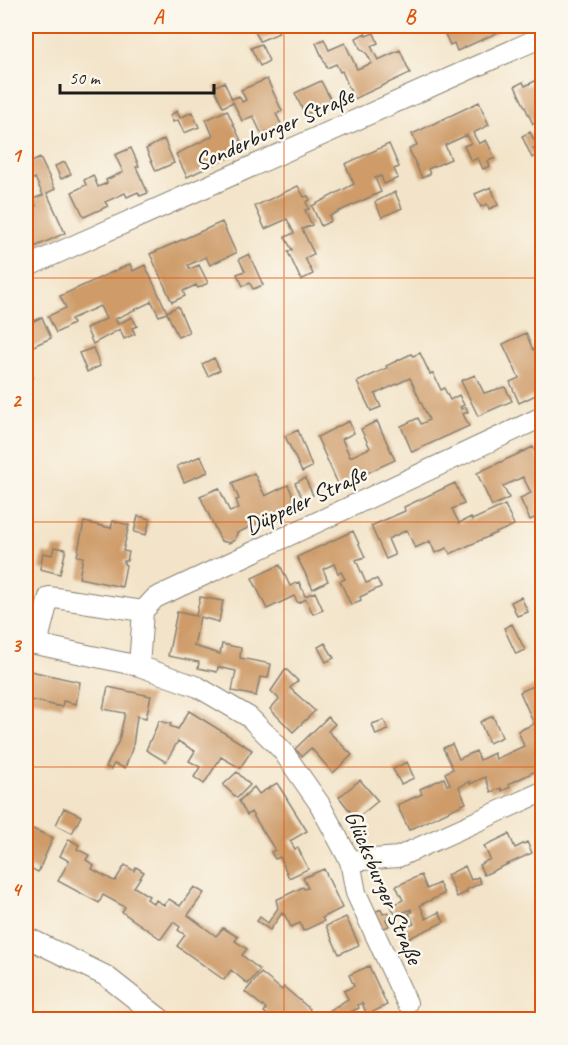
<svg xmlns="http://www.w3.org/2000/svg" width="568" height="1045" font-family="Caveat,sans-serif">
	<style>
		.building { fill: #ce9b69 }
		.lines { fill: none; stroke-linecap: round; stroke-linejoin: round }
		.minor-casing { stroke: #888072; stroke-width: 22 }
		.minor { stroke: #fff; stroke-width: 20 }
		.grid { fill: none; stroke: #de560d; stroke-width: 1.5; stroke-opacity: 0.55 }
		.labels { text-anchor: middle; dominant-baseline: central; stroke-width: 5; stroke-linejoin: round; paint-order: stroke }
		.street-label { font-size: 24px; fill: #1c1c1c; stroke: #fbf7ec }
		.neatline { fill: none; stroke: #de560d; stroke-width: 2 }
		.grid-label { font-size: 20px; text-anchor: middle; font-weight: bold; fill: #de560d }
	</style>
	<rect width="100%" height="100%" fill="#fbf7ec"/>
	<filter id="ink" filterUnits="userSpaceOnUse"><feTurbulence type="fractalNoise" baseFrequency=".0167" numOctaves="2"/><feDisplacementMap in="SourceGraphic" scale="12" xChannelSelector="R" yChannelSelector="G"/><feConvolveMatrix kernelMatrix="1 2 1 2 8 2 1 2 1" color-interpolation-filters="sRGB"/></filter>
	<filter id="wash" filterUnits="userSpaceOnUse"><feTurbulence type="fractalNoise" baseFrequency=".008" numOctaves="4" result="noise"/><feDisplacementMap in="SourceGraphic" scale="24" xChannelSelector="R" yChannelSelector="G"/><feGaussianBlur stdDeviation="1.35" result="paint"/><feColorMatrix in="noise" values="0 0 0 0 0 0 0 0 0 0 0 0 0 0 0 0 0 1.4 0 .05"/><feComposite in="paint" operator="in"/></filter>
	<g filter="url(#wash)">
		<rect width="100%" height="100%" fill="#f3e4c9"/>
		<g id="blocks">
			<!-- building -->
			<path class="building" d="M252,26H275L279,33L260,41Z
				M441,26H496L499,32L457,51L454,43L450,45Z
				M365,33L366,36L374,33L378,43L371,46L378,60L400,50L410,73L354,99L342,71L340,72L336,64L327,68L316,43L324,39L329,50L345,43L357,69L372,63L367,54L360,48L356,38Z
				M261,44L269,61L260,66L251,48Z
				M267,79L282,111L276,114L282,126L262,135L253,116L242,121L233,102L223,107L214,87L224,82L232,99L239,96L242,102L246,100L241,90Z
				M321,81L332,102L305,115L295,93Z
				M535,81L538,87L542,85V119L533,124L515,86L523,82L525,86Z
				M479,102L489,125L473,133L479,144L486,140L495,158L488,161L490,166L483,169L478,158L471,161L464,146L471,143L467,135L445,145L451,159L428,169L430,174L422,178L409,149L417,145L412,134Z
				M227,110L245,150L187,177L176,154L213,136L206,120Z
				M177,111L180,118L192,112L199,127L184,133L178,120L173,122L170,115Z
				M530,132L537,146L533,148L537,155L532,158L522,136Z
				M164,139L174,163L156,171L146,149Z
				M389,144L399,167L394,169L398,178L384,184L381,176L375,178L381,192L329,216L331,221L321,226L312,206L354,184L345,164Z
				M26,148L32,162L40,158L55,189L47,193L65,233L26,251V211L36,206L33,199L43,195L35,178L26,183Z
				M131,148L139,166L136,167L148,193L140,196L138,192L127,197L125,193L105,202L108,206L84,217L72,192L86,185L84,180L93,175L98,187L107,183L106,180L123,172L115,155Z
				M65,162L71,174L61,179L55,166Z
				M298,186L304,197L308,196L310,200L306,202L309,209L305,210L312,225L302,229L314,254L305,258L313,274L301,280L288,252L292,250L285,237L294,233L287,219L265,229L255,206Z
				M491,187L498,205L489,209L487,204L481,207L475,194Z
				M395,192L402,208L382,217L375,202Z
				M222,222L236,253L210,265L206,257L188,265L190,269L199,265L208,283L198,288L196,285L183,291L185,296L172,302L150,254Z
				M249,254L263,285L253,289L250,283L243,286L237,274L245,271L239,259Z
				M130,264L133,271L145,265L167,312L178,306L189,332L178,337L167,313L159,316L151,300V302L115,319L118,324L132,317L137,326L132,328L135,334L124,339L120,329L93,344L86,328L106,319L100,306L71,319L73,324L56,333L48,316L66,308L60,296Z
				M30,311L34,321L42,317L51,338L29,348L26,341V313Z
				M526,333L533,350L541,346L542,349V392L519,403L510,382L519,378L503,344Z
				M93,348L100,366L87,372L79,353Z
				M420,353L430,374L433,373L441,390L444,388L450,400L459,395L464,405L460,407L461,409L466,407L468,412L463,414L469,426L412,452L401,426L418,418L421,424L429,420L410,378L375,394L381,407L371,411L357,382L387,368L386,366L411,354L413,356Z
				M214,358L220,370L208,376L202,364Z
				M26,362L33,378L26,382Z
				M475,375L484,393L505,387L512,401L478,416L461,381Z
				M349,421L354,433L342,439L350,457L370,448L361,429L377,421L395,460L339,486L317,437Z
				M298,430L312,467L302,472L285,436Z
				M533,447L542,468V475L540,476L542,480V503L537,505L541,515L530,520L520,498L531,493L523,477L503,486L509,498L492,506L477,473Z
				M201,456L208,472L184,482L177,466Z
				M254,473L265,496L288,485L297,505L237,533L235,540L229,543L221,541L200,496L219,488L230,512L239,508L236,500L239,499L232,483Z
				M305,478L313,495L303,500L295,483Z
				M455,483L464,504L452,509L459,523L471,517L472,520L505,505L514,525L450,554L447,548L435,553L430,541L415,548L407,530L388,539L395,555L386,559L371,526L405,511L404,507Z
				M138,516L150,519L146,535L134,532Z
				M113,521L129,525L123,551L129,552L127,561H124V564L126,565L122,587L79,578L83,557L77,556L84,522L111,528Z
				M353,531L365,557L356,560L366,583L377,579L381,587L360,597L361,600L351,605L340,581L345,579L341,572L338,573L334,564L323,569L328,581L313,589L297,557Z
				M54,547L66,549L60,574L40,569L43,553L52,555Z
				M280,565L290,586L299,582L305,596L315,592L323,610L313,614L306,599L298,603L294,596L267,609L252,578Z
				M200,597L223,601L219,622L200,617L194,646L220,654L222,644L241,648L240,658L271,664L268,678L260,677L256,696L232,691L236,671L218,667L217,672L198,668L199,662L168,656L177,612L196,616Z
				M521,597L528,612L517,616L511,602Z
				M512,624L525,650L516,654L504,628Z
				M325,643L334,658L326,662L318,647Z
				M286,669L298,681L290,688L315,711L293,732L270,709L279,699L271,691Z
				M26,670L80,682L76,704L63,701L62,707L26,699Z
				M533,686L542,708V720L538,722L542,731V768L509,784L510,787L502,791L501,788L491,792L485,777L470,784V781L459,787L466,803L409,830L397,805L422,794L420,789L444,778L447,785L450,784L445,773L453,769L443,748L452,744L459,759L476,751L480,760L494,753L496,759L524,746L518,731L534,724L520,692Z
				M108,687L151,696L146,718L137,716L133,746L125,768L114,764L111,769L106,767L119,740L125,713L103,709Z
				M189,711L252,750L240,768L221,757L204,784L194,777L200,767L189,761L195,751L178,741L166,762L146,750L159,721L171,724L170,726L178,729Z
				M493,716L502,737L489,743L480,722Z
				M328,717L335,724L328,731L352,755L333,773L311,748L302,756L295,749Z
				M384,720L388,730L376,735L372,724Z
				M407,762L414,778L401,784L393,769Z
				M237,772L250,785L237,798L223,785Z
				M360,780L378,801L356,819L339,797Z
				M277,783L307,831L290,841L295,849L298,848L308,869L289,878L280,857L275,859L271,852L275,850L251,812L247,815L239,801L254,787L259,794Z
				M64,808L81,816L72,833L56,825Z
				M26,826L53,838L38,872L26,866Z
				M509,834L515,848L527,842L532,853L484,875L479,865L490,859L484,846Z
				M69,839L79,845L77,849L89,855L86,860L94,865L92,869L112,880L115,881L125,865L134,871L136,867L144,872L134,887L149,896L147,899L154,904L156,900L164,905L169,899L180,906L194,887L204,893L188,915L216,936L223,928L238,937L235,941L247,949L242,955L260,970L248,984L231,970L224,980L177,946L185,935L178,930L180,927L173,922L161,939L122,912L125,907L103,895L99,903L58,881L69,861L60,856Z
				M465,866L471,880L478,877L481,883L466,890L467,892L457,897L447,875Z
				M324,869L342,908L322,918L324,921L303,931L300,923L291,927L284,914L283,915L282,913L270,930L257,921L260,917L268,923L278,908L276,900L303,887L304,889L308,888L303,878Z
				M421,875L427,889L439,883L444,894L420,905L426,919L439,912L444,922L405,940L401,930L414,924L409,913L412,912L411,909L396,916L391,906L403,900L396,886Z
				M381,909L383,914L388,912L391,918L386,920L389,926L380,930L372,913Z
				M346,917L359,945L339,954L326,926Z
				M369,966L387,1005L367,1015L362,1003L358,1005L359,1008L333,1020H315L348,999L344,991L354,986L349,975Z
				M261,973L282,990L284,987L310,1009L302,1020H274L264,1012L266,1009L245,992Z"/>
		</g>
	</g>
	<g filter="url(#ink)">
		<use href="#blocks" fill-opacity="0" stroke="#888072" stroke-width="1.5"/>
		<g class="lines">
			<defs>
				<path id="minor" d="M26,267L542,37
					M26,642L139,666L198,687L249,717L282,750L319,803L350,861L356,893L407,1003
					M37,644L49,597L143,611
					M139,666L143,611L155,598L542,417
					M350,861L398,857L542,792
					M26,937L106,976L162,1020"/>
			</defs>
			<!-- minor casing -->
			<use href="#minor" class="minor-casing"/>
			<!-- minor -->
			<use href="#minor" class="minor"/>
		</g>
	</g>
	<!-- grid -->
	<path class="grid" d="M284,26V1020M26,278H542M26,522H542M26,767H542"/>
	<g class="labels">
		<!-- street labels -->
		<g class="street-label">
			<text transform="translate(274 129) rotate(-24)">Sonderburger Straße</text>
			<text transform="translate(305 500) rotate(-25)">Düppeler Straße</text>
			<text transform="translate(384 887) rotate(67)">Glücksburger Straße</text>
		</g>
	</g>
	<!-- margin -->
	<rect width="568" height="1045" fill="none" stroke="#fbf7ec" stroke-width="66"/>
	<!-- scale -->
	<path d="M60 84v9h154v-9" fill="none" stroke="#1c1c1c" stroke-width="3"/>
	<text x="69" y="84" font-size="18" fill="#1c1c1c" stroke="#fbf7ec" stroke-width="4.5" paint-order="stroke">50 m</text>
	<rect x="33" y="33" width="502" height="979" class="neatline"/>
	<g class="grid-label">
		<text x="158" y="23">A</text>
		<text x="410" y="23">B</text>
		<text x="16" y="162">1</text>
		<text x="16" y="407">2</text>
		<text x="16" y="652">3</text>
		<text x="16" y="896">4</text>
	</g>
</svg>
